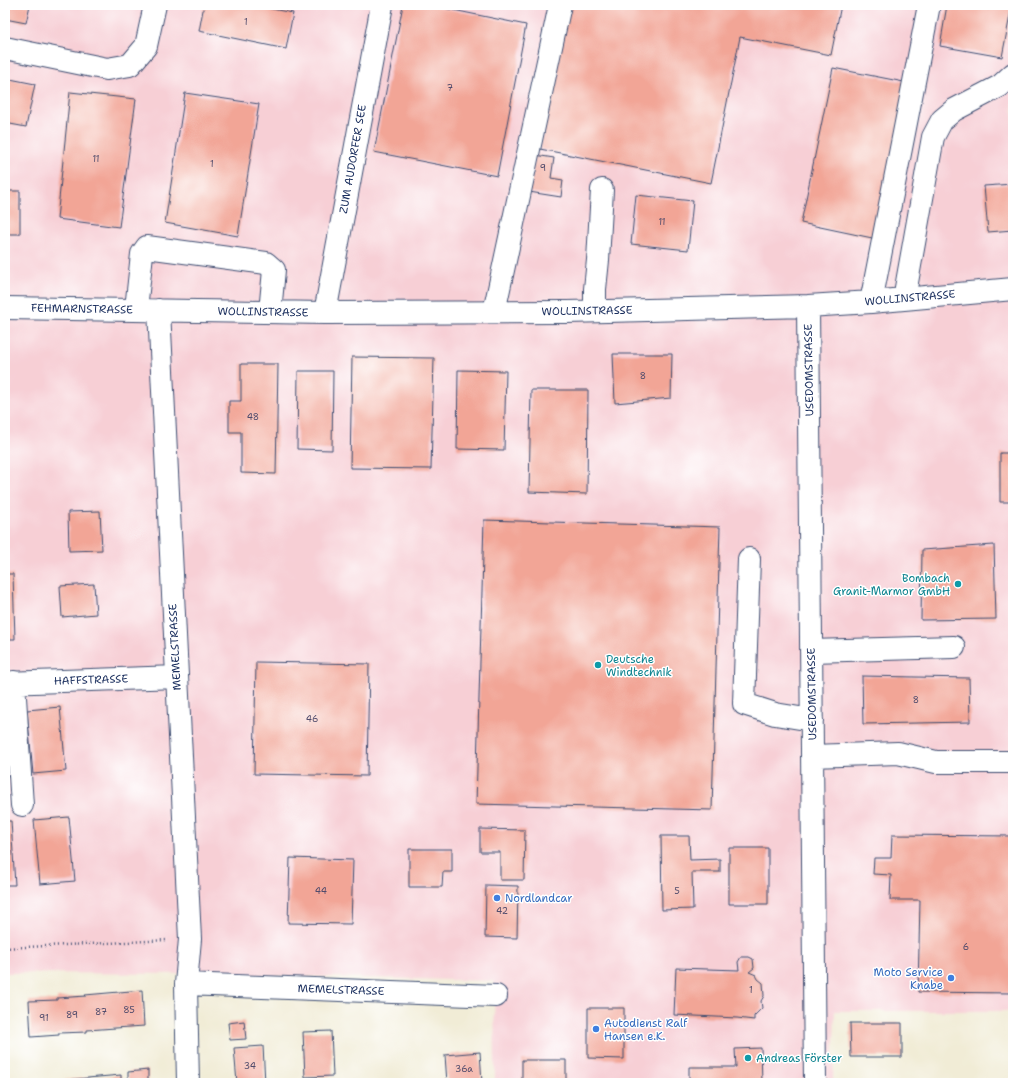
<svg xmlns="http://www.w3.org/2000/svg" width="1018" height="1088" font-family="'Shantell Sans',sans-serif">
	<style>
		.built { fill: #f7cfd5 }
		.building { fill: #f2a596 }
		.lines { fill: none; stroke-linecap: round; stroke-linejoin: round }
		.minor-casing { stroke: #3b4b70; stroke-width: 24 }
		.path { stroke: #3b4b70; stroke-width: 2.5; stroke-dasharray: 1 3; stroke-linecap: butt }
		.minor { stroke: #fff; stroke-width: 22 }
		.culture-dot { fill: #0f9aa8; stroke: #fff; stroke-width: 1.5 }
		.shop-dot { fill: #3f7fe0; stroke: #fff; stroke-width: 1.5 }
		.labels { text-anchor: middle; dominant-baseline: central; stroke-width: 3; stroke-linejoin: round; paint-order: stroke }
		.number-label { font-size: 9px; fill: #514c6c }
		.street-label { font-size: 11px; fill: #1b2f5e; stroke: #fff }
		.culture-label { font-size: 11px; fill: #0d838f; stroke: #fff; text-anchor: start }
		.shop-label { font-size: 11px; fill: #366cbe; stroke: #fff; text-anchor: start }
	</style>
	<rect width="100%" height="100%" fill="#fff"/>
	<filter id="ink" filterUnits="userSpaceOnUse"><feTurbulence type="fractalNoise" baseFrequency=".025" numOctaves="2"/><feDisplacementMap in="SourceGraphic" scale="8" xChannelSelector="R" yChannelSelector="G"/><feConvolveMatrix kernelMatrix="1 2 1 2 8 2 1 2 1" color-interpolation-filters="sRGB"/></filter>
	<filter id="wash" filterUnits="userSpaceOnUse"><feTurbulence type="fractalNoise" baseFrequency=".012" numOctaves="4" result="noise"/><feDisplacementMap in="SourceGraphic" scale="16" xChannelSelector="R" yChannelSelector="G"/><feGaussianBlur stdDeviation="0.9" result="paint"/><feColorMatrix in="noise" values="0 0 0 0 0 0 0 0 0 0 0 0 0 0 0 0 0 1.4 0 .05"/><feComposite in="paint" operator="in"/></filter>
	<g filter="url(#wash)">
		<rect width="100%" height="100%" fill="#f1ecd6"/>
		<!-- built -->
		<path class="built" d="M5,5H1013V1011H835L833,1083H495L494,981L207,974L5,973Z"/>
		<g id="blocks">
			<!-- building -->
			<path class="building" d="M5,5H30L26,23L5,19Z
				M204,5H251L293,13L286,49L199,31Z
				M403,5H429L526,25L497,176L374,152Z
				M569,5H841L831,55L740,37L711,183L540,149Z
				M947,5H1012L1002,57L940,46Z
				M833,68L909,83L877,239L801,223Z
				M5,78L35,84L26,127L5,123Z
				M70,92L136,99L119,227L57,219Z
				M185,93L259,104L238,236L165,223Z
				M535,155L554,158L551,178L563,180L561,197L529,192Z
				M1013,184V230L988,232L984,186Z
				M5,191H20V234H5Z
				M636,195L693,201L688,250L631,244Z
				M613,354H672L671,398L615,403Z
				M352,357L434,358L431,469L350,468Z
				M241,364H278L276,474L241,473V432H229V401H241Z
				M458,370L506,371L504,450L457,449Z
				M298,371H333L332,450L297,449Z
				M531,390H588L587,494L529,492Z
				M1000,453H1013V502H1000Z
				M100,511L102,550L69,551L68,512Z
				M484,520L720,527L712,810L476,804Z
				M994,545L996,619L921,620L922,550Z
				M5,574H13L15,639H5Z
				M94,584L96,614L62,617L60,586Z
				M256,662L369,664L367,776L254,774Z
				M862,676L969,678L970,722L863,724Z
				M60,707L66,771L33,774L27,710Z
				M5,712L12,775L5,776Z
				M69,817L75,881L40,884L34,820Z
				M5,821H11L15,885H5Z
				M480,829L525,830L524,880H500V852H480Z
				M892,835L1013,836V993L918,992L920,900H890L891,875L873,874L874,858H891Z
				M661,836H689L690,860L720,859V872H692L693,909L662,910Z
				M729,848H768V904H729Z
				M409,849H452V872H443L442,887H409Z
				M290,858L353,860L351,924L288,923Z
				M486,885L518,886L517,938L485,937Z
				M741,957H749L753,959L754,968L749,972L756,975L758,979L763,983L764,996L761,1001L762,1008L754,1016V1020L737,1018L674,1015L676,968L739,970L738,962Z
				M142,990L144,1026L87,1030V1032L59,1033V1035L31,1037L29,1001L57,1000V998L86,996L85,995Z
				M588,1008H624V1059L588,1058Z
				M244,1021L246,1039L230,1040L228,1023Z
				M850,1023H902V1057H851Z
				M331,1031L333,1076L305,1077L303,1032Z
				M263,1046L265,1083H237L234,1048Z
				M761,1048L762,1083H689V1067H736L735,1049Z
				M480,1052L482,1083H447L445,1055Z
				M522,1060H566V1083H522Z
				M148,1070V1083H128V1072Z
				M121,1075V1083H62V1082H65V1080Z"/>
		</g>
	</g>
	<g filter="url(#ink)">
		<use href="#blocks" fill-opacity="0" stroke="#3b4b70" stroke-width="1"/>
		<g class="lines">
			<defs>
				<path id="minor" d="M5,48L107,69L130,65L146,46L155,5
					M904,299L933,137L942,120L954,110L1000,86L1013,74
					M871,302L929,5
					M808,306L815,1083
					M5,308L325,313L567,312L808,306L871,302L1013,289
					M136,309L142,254L147,247L266,263L274,270L270,312
					M159,310L190,939L186,984L188,1083
					M595,311V289L598,260L602,190
					M494,312L560,5
					M325,313L382,5
					M749,559L744,704L775,714L812,720
					M811,651L954,647
					M14,682L22,805
					M5,683L177,677
					M812,756L898,753L936,762H1013
					M186,984L496,996"/>
			</defs>
			<!-- minor casing -->
			<use href="#minor" class="minor-casing"/>
			<!-- path -->
			<path class="path" d="M5,948L168,940"/>
			<!-- minor -->
			<use href="#minor" class="minor"/>
		</g>
	</g>
	<!-- markers -->
	<g class="culture-dot">
		<circle cx="958" cy="584" r="4"/>
		<circle cx="598" cy="665" r="4"/>
		<circle cx="748" cy="1058" r="4"/>
	</g>
	<g class="shop-dot">
		<circle cx="497" cy="898" r="4"/>
		<circle cx="951" cy="978" r="4"/>
		<circle cx="596" cy="1029" r="4"/>
	</g>
	<g class="labels">
		<!-- number labels -->
		<g class="number-label">
			<text x="246" y="22">1</text>
			<text x="450" y="88">7</text>
			<text x="96" y="159">11</text>
			<text x="212" y="164">1</text>
			<text x="543" y="168">9</text>
			<text x="662" y="222">11</text>
			<text x="643" y="376">8</text>
			<text x="253" y="417">48</text>
			<text x="916" y="700">8</text>
			<text x="312" y="719">46</text>
			<text x="321" y="891">44</text>
			<text x="677" y="891">5</text>
			<text x="502" y="911">42</text>
			<text x="966" y="947">6</text>
			<text x="751" y="990">1</text>
			<text x="129" y="1010">85</text>
			<text x="101" y="1012">87</text>
			<text x="72" y="1015">89</text>
			<text x="44" y="1018">91</text>
			<text x="250" y="1066">34</text>
			<text x="464" y="1069">36a</text>
		</g>
		<!-- street labels -->
		<g class="street-label">
			<text transform="translate(353 159) rotate(-80)">ZUM AUDORFER SEE</text>
			<text transform="translate(910 298) rotate(-5)">WOLLINSTRASSE</text>
			<text transform="translate(82 309) rotate(1)">FEHMARNSTRASSE</text>
			<text transform="translate(587 311) rotate(-1)">WOLLINSTRASSE</text>
			<text transform="translate(263 312) rotate(1)">WOLLINSTRASSE</text>
			<text transform="translate(809 370) rotate(-91)">USEDOMSTRASSE</text>
			<text transform="translate(175 647) rotate(-93)">MEMELSTRASSE</text>
			<text transform="translate(91 680) rotate(-2)">HAFFSTRASSE</text>
			<text transform="translate(812 694) rotate(-91)">USEDOMSTRASSE</text>
			<text transform="translate(341 990) rotate(2)">MEMELSTRASSE</text>
		</g>
		<!-- culture labels -->
		<g class="culture-label">
			<text x="950" y="578" text-anchor="end">Bombach<tspan x="950" dy="13">Granit-Marmor GmbH</tspan></text>
			<text x="606" y="659">Deutsche<tspan x="606" dy="13">Windtechnik</tspan></text>
			<text x="756" y="1058">Andreas Förster</text>
		</g>
		<!-- shop labels -->
		<g class="shop-label">
			<text x="505" y="898">Nordlandcar</text>
			<text x="943" y="972" text-anchor="end">Moto Service<tspan x="943" dy="13">Knabe</tspan></text>
			<text x="604" y="1023">Autodienst Ralf<tspan x="604" dy="13">Hansen e.K.</tspan></text>
		</g>
	</g>
	<!-- margin -->
	<rect width="1018" height="1088" fill="none" stroke="#fff" stroke-width="20"/>
</svg>
